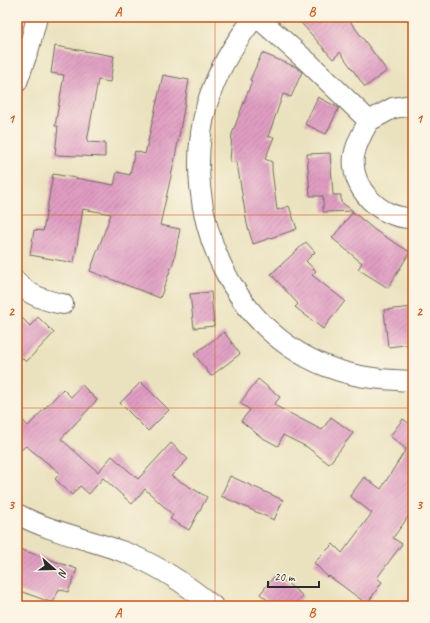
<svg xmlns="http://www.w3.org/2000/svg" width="430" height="623" font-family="Caveat,sans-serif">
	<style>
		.building { fill: url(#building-hatch) }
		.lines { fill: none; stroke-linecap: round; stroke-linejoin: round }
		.street-casing { stroke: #6e6b5e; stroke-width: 22 }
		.street { stroke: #fff; stroke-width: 20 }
		.grid { fill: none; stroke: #d5540f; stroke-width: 1; stroke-opacity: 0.55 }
		.neatline { fill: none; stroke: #d5540f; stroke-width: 1.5 }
		.grid-label { font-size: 13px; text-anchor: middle; font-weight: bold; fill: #d5540f }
	</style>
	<defs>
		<pattern id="building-hatch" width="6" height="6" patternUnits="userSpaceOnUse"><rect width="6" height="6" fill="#e09dc2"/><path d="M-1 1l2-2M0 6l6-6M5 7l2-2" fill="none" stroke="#b6809e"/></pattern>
	</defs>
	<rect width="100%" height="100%" fill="#fcf5e5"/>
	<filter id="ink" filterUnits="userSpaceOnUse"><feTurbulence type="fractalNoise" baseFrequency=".025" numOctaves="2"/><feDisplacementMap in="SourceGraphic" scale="8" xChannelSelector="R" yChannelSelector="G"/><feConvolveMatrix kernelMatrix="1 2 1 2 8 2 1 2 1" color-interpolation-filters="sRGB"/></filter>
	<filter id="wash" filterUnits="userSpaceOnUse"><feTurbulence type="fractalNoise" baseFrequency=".012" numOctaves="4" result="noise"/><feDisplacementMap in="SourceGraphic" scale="16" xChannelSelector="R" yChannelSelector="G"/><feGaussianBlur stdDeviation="0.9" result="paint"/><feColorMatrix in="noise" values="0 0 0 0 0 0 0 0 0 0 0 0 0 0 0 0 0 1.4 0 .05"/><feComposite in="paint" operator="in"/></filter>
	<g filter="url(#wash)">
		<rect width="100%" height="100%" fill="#eae2be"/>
		<g id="blocks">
			<!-- building -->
			<path class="building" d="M296,17H347L387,71L365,87L340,52L333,59Z
				M55,46L114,56L110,82L98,80L87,142L105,143V157L55,155L58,126H55L64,75L51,73Z
				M262,53L296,67L302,72L291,97L283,94L268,137H274L265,159L272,162V170L277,210L289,206L297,229L253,244L247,224L237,163L230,162L232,134L252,81L250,80Z
				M163,75L189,80L175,158L160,225L180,229L174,260L160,298L90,271L111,214L83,209L74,263L30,255L34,230L43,231L53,174L114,185L117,172L130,175L135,151L145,154Z
				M318,97L339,108L326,134L305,124Z
				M330,153L333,195H341V202L353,211L323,212V196H310L307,154Z
				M353,212L376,231L410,252L388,288L358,269L362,263L332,238Z
				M306,242L315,252L306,261L316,271L312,275L345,301L323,329L295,307L298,304L271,274Z
				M211,292L214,326L194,328L190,294Z
				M413,307V344L388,347L384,310Z
				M17,313L30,326L38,317L54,333L26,362L17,353Z
				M224,332L240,354L211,376L194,354Z
				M258,379L280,397L274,405L322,430L331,417L353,433L329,464L307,447L283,435L278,446L261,437L241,421L250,410L240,403Z
				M141,382L169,410L148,431L120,403Z
				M82,385L97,400L61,439L98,472L112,456L138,479L171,443L188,459L171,476L207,497L189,530L170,519L173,515L145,489L132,504L103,478L89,494L80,486L72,495L55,479L60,473L26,446L17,453V414L28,426L63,389L71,397Z
				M403,419L413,426V510L393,538L402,544L377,578L382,582L367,604L329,576L328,577L314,563L333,544L342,553L372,513L350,496L364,477L381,489L406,449L390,436Z
				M230,476L283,500L274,520L221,496Z
				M17,548L77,569L68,592L59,589L53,603L17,590Z
				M276,574L303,596L295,606H275L260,594Z"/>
		</g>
	</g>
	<g filter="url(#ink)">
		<use href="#blocks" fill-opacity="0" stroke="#6e6b5e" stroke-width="1"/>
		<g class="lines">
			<defs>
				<path id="street" d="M255,17C233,44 217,71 207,104C177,213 233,343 347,373C369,379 391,380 413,381
					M257,17L309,63L369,121L393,108L413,105
					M17,82L29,48L37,17
					M369,121C363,131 356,144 354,156C350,189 381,219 413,218
					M17,282C28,295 46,301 63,304
					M17,514C51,532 88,539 124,552C156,564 186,584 213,606"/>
			</defs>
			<!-- street casing -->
			<use href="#street" class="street-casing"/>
			<!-- street -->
			<use href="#street" class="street"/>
		</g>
	</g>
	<!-- grid -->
	<path class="grid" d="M215,17V606M17,215H413M17,408H413"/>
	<!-- margin -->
	<rect width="430" height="623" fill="none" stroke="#fcf5e5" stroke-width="44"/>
	<!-- north arrow -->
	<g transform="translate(54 569) rotate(110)" stroke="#fcf5e5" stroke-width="3" paint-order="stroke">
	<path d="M0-3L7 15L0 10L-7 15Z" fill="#2b2b2b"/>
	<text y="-6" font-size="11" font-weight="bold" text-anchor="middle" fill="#2b2b2b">N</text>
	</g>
	<!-- scale -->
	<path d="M268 581v6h51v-6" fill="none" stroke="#2b2b2b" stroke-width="2"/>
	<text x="274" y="581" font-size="12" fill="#2b2b2b" stroke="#fcf5e5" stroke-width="3" paint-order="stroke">20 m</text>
	<rect x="22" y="22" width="386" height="579" class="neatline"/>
	<g class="grid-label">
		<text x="118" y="16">A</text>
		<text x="312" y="16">B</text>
		<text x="11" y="123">1</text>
		<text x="419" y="123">1</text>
		<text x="11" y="316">2</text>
		<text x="419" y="316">2</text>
		<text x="11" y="509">3</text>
		<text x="419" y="509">3</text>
		<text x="118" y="617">A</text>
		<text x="312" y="617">B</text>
	</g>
</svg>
